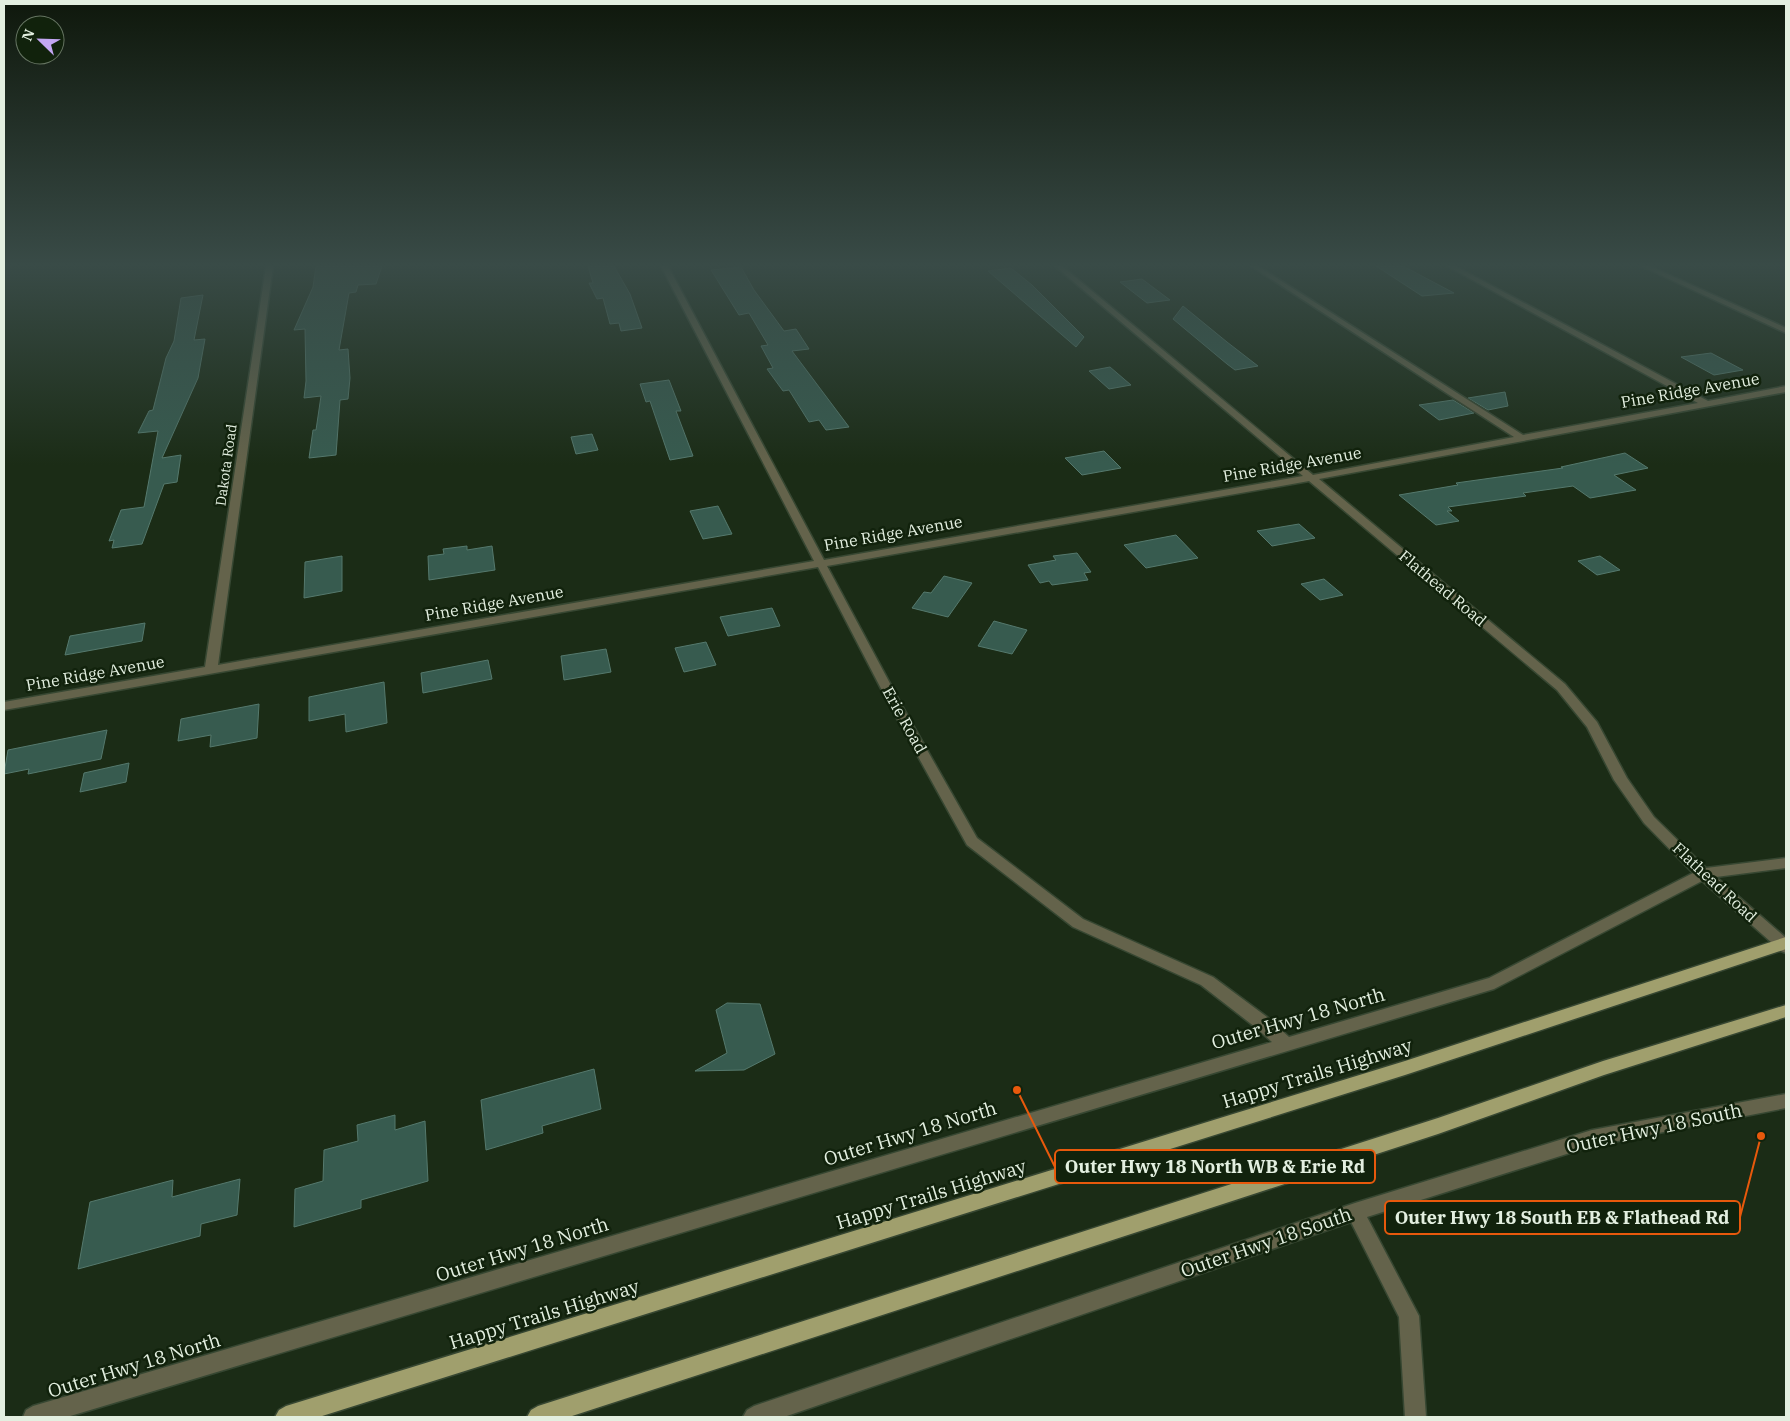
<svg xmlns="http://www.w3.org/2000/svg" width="1790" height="1421" font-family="'IBM Plex Serif',serif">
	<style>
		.building { fill: #375b4f; stroke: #55796d }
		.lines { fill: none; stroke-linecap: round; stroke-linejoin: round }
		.minor-casing { stroke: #374732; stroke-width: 3 }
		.major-casing { stroke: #374732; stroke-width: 3 }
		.minor { fill: #64634b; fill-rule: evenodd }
		.major { fill: #a09f6d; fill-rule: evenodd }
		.labels { text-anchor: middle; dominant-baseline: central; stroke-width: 5; stroke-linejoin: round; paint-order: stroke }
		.far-street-label { font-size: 14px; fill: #e3efe0; stroke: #11220c }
		.street-label { font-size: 16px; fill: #e3efe0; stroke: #11220c }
		.near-street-label { font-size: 19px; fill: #e3efe0; stroke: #11220c }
		.leader { fill: none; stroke: #e8590c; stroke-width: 2 }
		.callout-dot { fill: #e8590c; stroke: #11220c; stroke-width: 2 }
		.callout { fill: #11220c; stroke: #e8590c; stroke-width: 2 }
		.callout-label { font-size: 18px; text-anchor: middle; font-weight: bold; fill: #e3efe0 }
	</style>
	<rect width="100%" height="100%" fill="#1b2c16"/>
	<!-- building -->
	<path class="building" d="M316,266H382L376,284L358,285L356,292L349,293L339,350L348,349L350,378L348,399L340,400L336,455L309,458L313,430H316L321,396L304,398L306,381L305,329L294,330L313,287Z
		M588,266H614L630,294L642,328L621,331L619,323L610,324L603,298L597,299L589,283H593Z
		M1376,266H1403L1454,293L1422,296Z
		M741,267L754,290L784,331L796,329L809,349L792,351L849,427L826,430L819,420L809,422L789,390L783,391L767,369L773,368L761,346L768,345L749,313L739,315L711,270Z
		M1011,268L1032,285L1084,337L1076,347L988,271Z
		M1142,279L1170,300L1147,303L1120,282Z
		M203,295L194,340L205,339L198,378L162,458L181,455L177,482L164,484L142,544L112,548L114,540L109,541L121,510L144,507L158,431L138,433L149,411L153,410L166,358L174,341L181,298Z
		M1183,306L1227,342L1258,366L1235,370L1227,364L1173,319Z
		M1711,353L1743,370L1714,375L1681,357Z
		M1110,367L1131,385L1109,389L1089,371Z
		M669,380L681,411H676L693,456L670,460L650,401L646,402L640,384Z
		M1505,392L1508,406L1488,410L1468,398Z
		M1453,400L1474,413L1439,420L1419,405Z
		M592,434L598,450L576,454L571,437Z
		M1104,451L1121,468L1082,475L1065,458Z
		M1625,453L1648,468L1614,475L1636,490L1590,498L1573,486L1523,493L1526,496L1448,507L1452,511H1447L1459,521L1436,525L1399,495L1458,485L1456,483L1563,468L1561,467Z
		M718,506L732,534L703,539L690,511Z
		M1299,524L1315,538L1272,546L1257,531Z
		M1176,535L1198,558L1146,568L1124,545Z
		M467,546V550L492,546L495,570L429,580L428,556L444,554L443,549Z
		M1077,553L1091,572L1084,573L1088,580L1052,585L1049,581L1040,583L1028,565L1056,560L1053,556Z
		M342,556V591L304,598L305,562Z
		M1600,556L1620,570L1597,575L1578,561Z
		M944,576L972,583L948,617L912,608L924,592L931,593Z
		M1324,579L1343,595L1320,600L1301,584Z
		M772,608L780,626L728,636L720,617Z
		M994,621L1027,630L1012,654L978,646Z
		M145,623L142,641L65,655L70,636Z
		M706,642L716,665L684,672L675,648Z
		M606,649L611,672L564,680L561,656Z
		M488,660L492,679L423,693L421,673Z
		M384,682L387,723L346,732L345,714L309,721V697Z
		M259,704L257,738L210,747L211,735L178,741L181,719Z
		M107,730L101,759L28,774L29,769L4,774L8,750Z
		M129,763L126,782L80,792L84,773Z
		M727,1003L760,1004L775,1054L744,1070L695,1071L727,1053L716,1010Z
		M594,1069L601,1109L542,1126L543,1133L486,1150L481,1100Z
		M395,1115V1130L425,1121L428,1181L361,1200V1208L294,1227L295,1189L323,1181L324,1150L358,1141L357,1125Z
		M240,1179L237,1215L201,1224L200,1236L78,1269L90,1202L173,1180L172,1197Z"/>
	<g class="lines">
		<defs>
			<path id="minor" d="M266,266H273L218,665L814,561L661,266H668L824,560L1303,476L1055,266H1062L1313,475L1514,437L1251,266H1258L1523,435L1698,403L1447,266H1455L1708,401L1786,386V392L1319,479L1565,684L1597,722L1627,778L1654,817L1706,868L1786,858V868L1716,877L1786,938V953L1781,951L1702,881L1494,989L67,1417H23L26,1410L33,1406L1272,1042L1255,1027L1201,985L1073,927L967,845L889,704L818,567L4,710V702L205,667ZM1309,481L1557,690L1587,727L1614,780L1644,823L1693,873L1489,978L1289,1037L1267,1017L1213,977L1083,919L977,838L901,704L827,566Z
				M1641,266H1650L1786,328V333Z
				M1786,1094V1108L1592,1146L1367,1217L1419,1316L1426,1417H1405L1399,1317L1351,1222L784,1417H743L747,1410L754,1406L1355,1203L1592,1130Z"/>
			<path id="major" d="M1786,937V949L1405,1075L319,1417H275L279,1410L286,1406L1405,1061Z
				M1786,1005V1017L1604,1075L1438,1134L569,1417H527L531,1410L538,1406L1438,1118L1603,1061Z"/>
		</defs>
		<!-- minor casing -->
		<use href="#minor" class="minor-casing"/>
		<!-- major casing -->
		<use href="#major" class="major-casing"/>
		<!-- minor -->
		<use href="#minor" class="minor"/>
		<!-- major -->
		<use href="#major" class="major"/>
	</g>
	<!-- sky -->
	<linearGradient id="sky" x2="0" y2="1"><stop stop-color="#0f180c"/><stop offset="0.57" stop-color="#394b47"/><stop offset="1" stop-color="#394b47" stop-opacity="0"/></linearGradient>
	<rect width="1790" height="465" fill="url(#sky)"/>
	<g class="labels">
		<!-- far-street labels -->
		<g class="far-street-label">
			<text transform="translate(226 465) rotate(-82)">Dakota Road</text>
		</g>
		<!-- street labels -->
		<g class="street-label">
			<text transform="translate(1690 390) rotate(-10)">Pine Ridge Avenue</text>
			<text transform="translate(1292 464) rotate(-10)">Pine Ridge Avenue</text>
			<text transform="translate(893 533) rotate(-10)">Pine Ridge Avenue</text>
			<text transform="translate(1443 588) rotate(40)">Flathead Road</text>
			<text transform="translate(494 603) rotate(-10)">Pine Ridge Avenue</text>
			<text transform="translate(95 673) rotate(-10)">Pine Ridge Avenue</text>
			<text transform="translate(905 720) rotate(61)">Erie Road</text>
			<text transform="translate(1715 882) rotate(43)">Flathead Road</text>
		</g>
		<!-- near-street labels -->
		<g class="near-street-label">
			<text transform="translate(1298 1018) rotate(-16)">Outer Hwy 18 North</text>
			<text transform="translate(1317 1073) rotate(-17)">Happy Trails Highway</text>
			<text transform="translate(1654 1128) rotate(-12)">Outer Hwy 18 South</text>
			<text transform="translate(910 1133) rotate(-17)">Outer Hwy 18 North</text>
			<text transform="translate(931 1194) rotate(-17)">Happy Trails Highway</text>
			<text transform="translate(1266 1242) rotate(-19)">Outer Hwy 18 South</text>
			<text transform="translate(522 1249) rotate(-17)">Outer Hwy 18 North</text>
			<text transform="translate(544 1314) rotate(-17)">Happy Trails Highway</text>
			<text transform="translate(134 1365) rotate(-17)">Outer Hwy 18 North</text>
		</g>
	</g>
	<!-- callouts -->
	<path class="leader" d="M1017 1090L1055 1167M1761 1136L1740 1217"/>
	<g class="callout-dot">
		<circle cx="1017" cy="1090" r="5"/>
		<circle cx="1761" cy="1136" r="5"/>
	</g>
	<g class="callout">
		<rect x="1055" y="1150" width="320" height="33" rx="5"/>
		<rect x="1385" y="1201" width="355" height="33" rx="5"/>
	</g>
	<g class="callout-label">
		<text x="1215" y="1173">Outer Hwy 18 North WB &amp; Erie Rd</text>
		<text x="1562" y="1224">Outer Hwy 18 South EB &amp; Flathead Rd</text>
	</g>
	<!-- border -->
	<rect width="1790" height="1421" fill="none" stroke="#e3efe0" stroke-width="10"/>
	<!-- north arrow -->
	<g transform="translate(40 40) rotate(293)"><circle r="24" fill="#11220c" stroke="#657461"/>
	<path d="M0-4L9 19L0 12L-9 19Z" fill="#c3a7f2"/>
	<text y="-8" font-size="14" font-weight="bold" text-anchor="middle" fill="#e3efe0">N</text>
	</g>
</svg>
